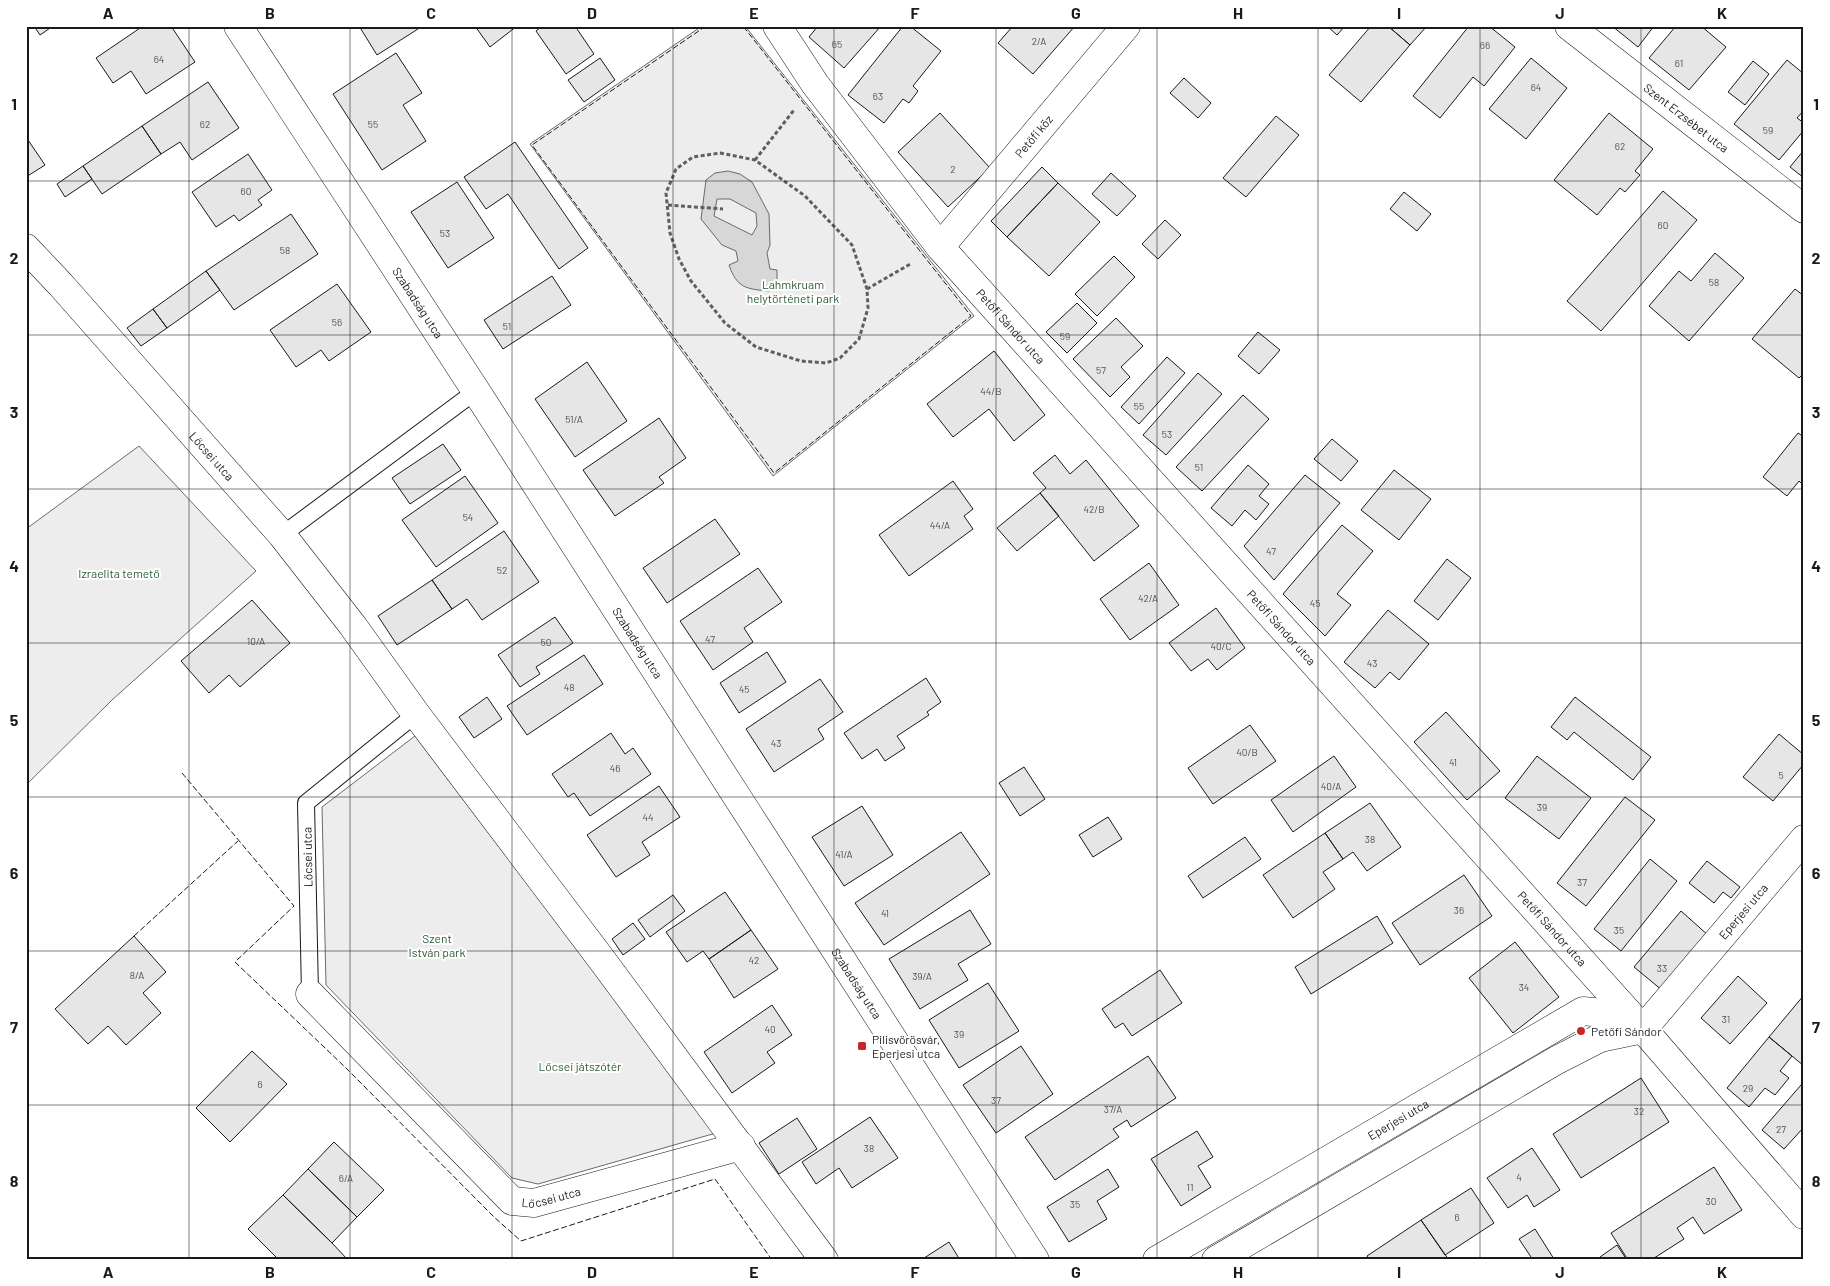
<svg xmlns="http://www.w3.org/2000/svg" width="1830" height="1286" font-family="Barlow,sans-serif">
	<style>
		.built { fill: #ededed; stroke: #6a6a6a }
		.water { fill: #d7d7d7; stroke: #6a6a6a; fill-rule: evenodd }
		.building { fill: #e6e6e6; stroke: #1a1a1a }
		.lines { fill: none; stroke-linecap: round; stroke-linejoin: round }
		.service-casing { stroke: #1a1a1a; stroke-width: 18 }
		.minor-casing { stroke: #1a1a1a; stroke-width: 29 }
		.tertiary-casing { stroke: #1a1a1a; stroke-width: 29 }
		.path { stroke: #5f5f5f; stroke-width: 3; stroke-dasharray: 4 2.5; stroke-linecap: butt }
		.service { stroke: #fff; stroke-width: 16 }
		.minor { stroke: #fff; stroke-width: 28 }
		.tertiary { stroke: #fff; stroke-width: 28 }
		.fence { stroke: #1a1a1a; stroke-width: 1; stroke-dasharray: 6 2.5; stroke-linecap: butt }
		.grid { fill: none; stroke: #1a1a1a; stroke-width: 1; stroke-opacity: 0.55 }
		.poi-dot { fill: #c62828; stroke: #fff; stroke-width: 2 }
		.labels { text-anchor: middle; dominant-baseline: central; stroke-width: 4; stroke-linejoin: round; paint-order: stroke }
		.number-label { font-size: 10px; fill: #4d4d4d }
		.street-label { font-size: 12px; fill: #1a1a1a; stroke: #fff }
		.park-label { font-size: 12px; fill: #2b5a34; stroke: #fff }
		.poi-label { font-size: 12px; fill: #1a1a1a; stroke: #fff; text-anchor: start }
		.neatline { fill: none; stroke: #1a1a1a; stroke-width: 2 }
		.grid-label { font-size: 16px; text-anchor: middle; font-weight: bold; fill: #1a1a1a }
	</style>
	<rect width="100%" height="100%" fill="#fff"/>
	<!-- built -->
	<path class="built" d="M702,26H745L974,316L773,476L530,144Z
		M139,446L256,571L112,700L26,785V529Z
		M415,736L716,1133L538,1184L512,1178L326,985L322,807Z"/>
	<!-- water -->
	<path class="water" d="M728,171L740,174L752,182L769,214L770,245L767,253L770,269L777,270V280L769,291C746,289 737,288 729,265L738,261L736,251L722,245L701,219L706,180L715,173ZM717,199H730L756,213L757,226L752,235L714,216Z"/>
	<!-- building -->
	<path class="building" d="M34,26H53L40,35Z
		M143,26H171L195,62L146,94L131,71L113,83L96,58Z
		M359,26H417L418,29L377,55Z
		M475,26H517L490,47Z
		M542,26H575L594,54L566,74L536,31Z
		M818,26H881L844,68L809,37Z
		M903,26H910L941,51L913,86L918,91L909,103L903,99L884,123L848,95Z
		M1013,26H1075L1033,74L998,43Z
		M1327,26H1345L1337,35Z
		M1371,26H1388L1410,45L1361,102L1329,75Z
		M1388,26H1427L1410,45Z
		M1469,26H1489L1515,47L1484,86L1473,77L1440,118L1413,96Z
		M1612,26H1654L1638,47Z
		M1676,26H1701L1726,47L1689,90L1649,58Z
		M396,53L422,93L403,105L426,141L382,170L333,94Z
		M600,58L615,80L584,102L568,80Z
		M1531,58L1567,88L1526,139L1489,109Z
		M1787,60L1804,74V110L1797,118L1804,123V130L1779,160L1734,124Z
		M1753,61L1769,74L1745,105L1728,92Z
		M1184,78L1211,103L1198,118L1170,93Z
		M208,82L239,128L192,160L180,142L161,154L142,126Z
		M940,113L990,168L948,207L898,152Z
		M1609,113L1653,149L1635,171L1640,175L1625,192L1620,188L1597,215L1554,180Z
		M1276,116L1299,135L1246,197L1223,178Z
		M142,126L161,154L102,194L83,166Z
		M26,137L45,165L26,177Z
		M515,142L588,248L559,269L508,194L486,209L464,177Z
		M1804,150V178L1790,167Z
		M248,154L272,190L258,200L262,205L239,221L234,215L216,227L192,192Z
		M83,166L92,179L65,197L57,184Z
		M1042,167L1058,183L1007,237L991,221Z
		M1111,173L1136,196L1117,216L1092,194Z
		M457,182L494,238L448,268L411,212Z
		M1058,183L1100,222L1049,276L1007,237Z
		M1663,191L1697,220L1601,331L1567,301Z
		M1404,192L1431,214L1417,231L1390,209Z
		M291,214L318,254L234,310L206,271Z
		M1165,220L1181,235L1158,259L1142,244Z
		M1715,253L1744,278L1689,341L1649,306L1679,271L1691,281Z
		M1114,256L1135,277L1097,316L1075,294Z
		M206,271L220,290L167,328L153,309Z
		M552,276L571,305L503,349L484,320Z
		M337,284L371,332L329,361L321,350L296,367L270,330Z
		M1795,289L1804,296V373L1799,378L1752,339Z
		M1077,303L1097,323L1067,353L1046,332Z
		M153,309L167,328L141,346L127,328Z
		M1116,318L1143,346L1121,367L1130,377L1110,397L1073,359Z
		M1258,332L1280,350L1259,374L1238,356Z
		M994,351L1045,415L1014,441L989,409L953,437L927,404Z
		M1167,357L1185,373L1139,424L1121,407Z
		M587,362L627,421L575,457L535,399Z
		M1198,373L1222,394L1166,455L1143,435Z
		M1243,395L1269,419L1202,491L1176,467Z
		M659,418L686,458L659,477L664,483L615,516L583,470Z
		M1798,433L1804,437V486L1799,481L1787,496L1763,477Z
		M1332,439L1358,461L1341,481L1314,459Z
		M443,444L461,470L410,504L392,478Z
		M1055,455L1070,474L1086,460L1139,526L1094,561L1040,493L1046,488L1033,473Z
		M1248,465L1269,484L1259,496L1269,504L1256,520L1245,510L1232,526L1211,508Z
		M1394,470L1431,499L1399,540L1361,510Z
		M1305,475L1340,503L1274,580L1244,546Z
		M465,476L498,523L436,567L402,520Z
		M953,481L973,509L964,516L973,529L909,576L879,535Z
		M1040,493L1059,516L1017,551L997,528Z
		M715,519L740,554L667,603L643,568Z
		M1342,525L1373,551L1337,594L1351,605L1325,636L1283,594Z
		M504,531L539,582L482,620L467,599L452,609L432,580Z
		M1447,559L1471,578L1438,620L1414,601Z
		M1149,563L1179,605L1130,640L1100,599Z
		M758,568L782,602L744,628L753,642L713,670L680,621Z
		M432,580L452,609L397,645L378,616Z
		M252,600L290,643L240,687L229,675L209,693L181,661Z
		M1216,608L1245,648L1217,670L1208,659L1191,671L1169,643Z
		M1388,610L1429,644L1399,680L1390,672L1375,688L1344,662Z
		M555,617L573,643L536,667L540,674L520,687L498,655Z
		M767,652L786,682L739,713L720,683Z
		M584,655L603,684L527,735L507,706Z
		M926,678L941,702L927,712L929,715L897,736L905,748L885,761L877,749L862,759L844,733Z
		M820,679L843,712L818,729L824,739L774,772L746,729Z
		M487,697L502,719L474,738L459,717Z
		M1575,697L1651,757L1633,780L1574,732L1567,740L1551,727Z
		M1446,712L1500,771L1467,800L1414,742Z
		M1250,725L1276,761L1213,804L1188,768Z
		M611,733L625,754L633,748L651,774L590,816L574,793L568,797L552,774Z
		M1779,734L1804,755V764L1773,801L1743,777Z
		M1334,756L1356,787L1293,832L1271,800Z
		M1537,756L1591,798L1559,839L1505,798Z
		M1024,767L1045,799L1020,816L999,783Z
		M659,786L680,817L642,842L650,855L616,877L587,835Z
		M1625,797L1655,820L1586,906L1557,883Z
		M1370,803L1401,847L1367,871L1353,852L1343,859L1325,833Z
		M862,806L893,855L844,886L812,837Z
		M1108,817L1122,839L1093,857L1079,835Z
		M961,832L990,874L884,945L855,903Z
		M1325,833L1343,859L1323,872L1335,889L1293,918L1263,875Z
		M1245,837L1261,859L1203,898L1188,876Z
		M1650,859L1677,881L1621,951L1594,929Z
		M1707,861L1740,887L1731,898L1723,892L1714,903L1689,883Z
		M1464,875L1492,916L1420,965L1392,923Z
		M725,892L751,930L709,959L703,951L687,962L666,932Z
		M673,895L685,911L650,937L638,920Z
		M970,910L991,944L958,964L968,980L920,1009L889,959Z
		M1681,911L1709,936L1663,991L1634,967Z
		M1377,916L1393,943L1311,994L1295,967Z
		M633,923L645,939L623,955L612,939Z
		M751,930L778,969L734,998L709,959Z
		M134,936L166,972L143,993L161,1013L126,1045L108,1026L88,1044L55,1009Z
		M1515,942L1559,997L1513,1033L1469,978Z
		M1160,970L1182,1003L1132,1036L1123,1023L1115,1028L1102,1009Z
		M1738,976L1767,1003L1730,1044L1701,1018Z
		M988,983L1019,1031L959,1068L929,1020Z
		M1804,995V1066L1769,1037Z
		M772,1005L792,1035L767,1052L775,1063L732,1093L704,1052Z
		M1769,1037L1792,1056L1780,1071L1789,1078L1775,1095L1765,1088L1749,1107L1727,1088Z
		M1021,1046L1053,1094L996,1133L963,1085Z
		M252,1051L287,1084L230,1142L196,1108Z
		M1148,1056L1176,1098L1131,1127L1127,1120L1113,1129L1119,1137L1055,1180L1025,1137Z
		M1641,1078L1669,1122L1581,1178L1553,1134Z
		M1801,1085L1804,1087V1127L1784,1149L1762,1130Z
		M870,1117L898,1158L852,1188L839,1168L816,1184L802,1162Z
		M797,1118L817,1149L779,1174L759,1143Z
		M1197,1131L1213,1157L1198,1166L1211,1187L1181,1206L1151,1159Z
		M334,1142L384,1190L357,1217L308,1169Z
		M1532,1148L1560,1190L1534,1207L1527,1195L1508,1208L1487,1178Z
		M1714,1167L1742,1210L1704,1234L1693,1217L1677,1228L1684,1239L1651,1260H1628L1611,1233Z
		M308,1169L357,1217L332,1243L283,1195Z
		M1108,1169L1119,1187L1097,1201L1107,1219L1069,1242L1047,1207Z
		M1471,1188L1494,1223L1445,1255L1421,1220Z
		M283,1195L332,1243L348,1260H279L248,1229Z
		M1421,1220L1449,1260H1370L1367,1256Z
		M1535,1229L1554,1259L1553,1260H1533L1519,1239Z
		M949,1242L960,1260H921Z
		M1617,1245L1627,1260H1602L1600,1257Z"/>
	<g class="lines">
		<defs>
			<path id="service" d="M282,535L476,391
				M310,994L306,803L416,714"/>
			<g id="minor">
				<path id="s1" d="M777,26L815,84L940,247L1643,1029L1804,1215"/>
				<path id="s2" d="M1569,26L1804,209"/>
				<path id="s3" d="M940,247L1126,26"/>
				<path id="s4" d="M26,248L61,285L282,535L353,626L416,714L602,960L824,1260"/>
				<path id="s5" d="M310,994L512,1201L534,1203L741,1146"/>
				<path id="s6" d="M1157,1260L1583,1011L1613,1014L1638,1026"/>
				<path id="s7" d="M1216,1260L1557,1060L1600,1038L1643,1029L1804,839"/>
			</g>
			<g id="tertiary">
				<path id="s8" d="M238,26L476,391L1035,1260"/>
			</g>
		</defs>
		<!-- service casing -->
		<use href="#service" class="service-casing"/>
		<!-- minor casing -->
		<use href="#minor" class="minor-casing"/>
		<!-- tertiary casing -->
		<use href="#tertiary" class="tertiary-casing"/>
		<!-- path -->
		<path class="path" d="M720,153L755,160L805,196L852,245L867,289L868,308L859,339L840,358L826,363L801,361L756,347L725,323L691,281L679,259L670,233L666,193L676,169L693,157Z
			M755,160L794,110
			M668,205L723,209
			M867,289L912,263"/>
		<!-- service -->
		<use href="#service" class="service"/>
		<!-- minor -->
		<use href="#minor" class="minor"/>
		<!-- tertiary -->
		<use href="#tertiary" class="tertiary"/>
		<!-- fence -->
		<path class="fence" d="M706,26L532,145L774,473L971,316L743,26
			M182,773L294,906L235,962L346,1068L494,1217L521,1241L715,1179L772,1260
			M134,936L238,841"/>
	</g>
	<!-- grid -->
	<path class="grid" d="M189,26V1260M350,26V1260M512,26V1260M673,26V1260M834,26V1260M996,26V1260M1157,26V1260M1318,26V1260M1480,26V1260M1641,26V1260M26,181H1804M26,335H1804M26,489H1804M26,643H1804M26,797H1804M26,951H1804M26,1105H1804"/>
	<!-- markers -->
	<g class="poi-dot">
		<circle cx="1581" cy="1031" r="5"/>
		<rect x="857" y="1041" width="10" height="10" rx="2.5"/>
	</g>
	<g class="labels">
		<!-- number labels -->
		<g class="number-label">
			<text x="1039" y="41">2/A</text>
			<text x="837" y="44">65</text>
			<text x="1485" y="45">66</text>
			<text x="159" y="59">64</text>
			<text x="1679" y="63">61</text>
			<text x="1536" y="87">64</text>
			<text x="878" y="96">63</text>
			<text x="205" y="124">62</text>
			<text x="373" y="124">55</text>
			<text x="1768" y="130">59</text>
			<text x="1620" y="146">62</text>
			<text x="953" y="169">2</text>
			<text x="246" y="191">60</text>
			<text x="1663" y="225">60</text>
			<text x="445" y="233">53</text>
			<text x="285" y="250">58</text>
			<text x="1714" y="282">58</text>
			<text x="337" y="322">56</text>
			<text x="507" y="326">51</text>
			<text x="1065" y="336">59</text>
			<text x="1101" y="370">57</text>
			<text x="991" y="391">44/B</text>
			<text x="1139" y="406">55</text>
			<text x="574" y="419">51/A</text>
			<text x="1167" y="434">53</text>
			<text x="1199" y="467">51</text>
			<text x="1094" y="509">42/B</text>
			<text x="468" y="517">54</text>
			<text x="940" y="525">44/A</text>
			<text x="1271" y="551">47</text>
			<text x="502" y="570">52</text>
			<text x="1148" y="598">42/A</text>
			<text x="1315" y="603">45</text>
			<text x="710" y="639">47</text>
			<text x="256" y="641">10/A</text>
			<text x="546" y="642">50</text>
			<text x="1221" y="646">40/C</text>
			<text x="1372" y="663">43</text>
			<text x="569" y="687">48</text>
			<text x="744" y="689">45</text>
			<text x="776" y="743">43</text>
			<text x="1247" y="752">40/B</text>
			<text x="1453" y="762">41</text>
			<text x="615" y="768">46</text>
			<text x="1781" y="775">5</text>
			<text x="1331" y="786">40/A</text>
			<text x="1542" y="807">39</text>
			<text x="648" y="817">44</text>
			<text x="1370" y="839">38</text>
			<text x="844" y="854">41/A</text>
			<text x="1582" y="882">37</text>
			<text x="1459" y="910">36</text>
			<text x="885" y="913">41</text>
			<text x="1619" y="930">35</text>
			<text x="754" y="960">42</text>
			<text x="1662" y="968">33</text>
			<text x="137" y="975">8/A</text>
			<text x="922" y="976">39/A</text>
			<text x="1524" y="987">34</text>
			<text x="1726" y="1019">31</text>
			<text x="770" y="1029">40</text>
			<text x="959" y="1034">39</text>
			<text x="260" y="1084">6</text>
			<text x="1748" y="1088">29</text>
			<text x="996" y="1100">37</text>
			<text x="1113" y="1109">37/A</text>
			<text x="1639" y="1111">32</text>
			<text x="1781" y="1129">27</text>
			<text x="869" y="1148">38</text>
			<text x="1519" y="1177">4</text>
			<text x="346" y="1178">6/A</text>
			<text x="1190" y="1187">11</text>
			<text x="1711" y="1201">30</text>
			<text x="1075" y="1204">35</text>
			<text x="1457" y="1217">6</text>
		</g>
		<!-- street labels -->
		<g class="street-label">
			<text stroke="none"><textPath href="#s2" startOffset="149">Szent Erzsébet utca</textPath></text>
			<text stroke="none"><textPath href="#s3" startOffset="145">Petőfi köz</textPath></text>
			<text stroke="none"><textPath href="#s8" startOffset="330">Szabadság utca</textPath></text>
			<text stroke="none"><textPath href="#s1" startOffset="381">Petőfi Sándor utca</textPath></text>
			<text stroke="none"><textPath href="#s4" startOffset="279">Lőcsei utca</textPath></text>
			<text stroke="none"><textPath href="#s1" startOffset="786">Petőfi Sándor utca</textPath></text>
			<text stroke="none"><textPath href="#s8" startOffset="735">Szabadság utca</textPath></text>
			<text transform="translate(307 857) rotate(-91)">Lőcsei utca</text>
			<text stroke="none"><textPath href="#s7" startOffset="642">Eperjesi utca</textPath></text>
			<text stroke="none"><textPath href="#s1" startOffset="1191">Petőfi Sándor utca</textPath></text>
			<text stroke="none"><textPath href="#s8" startOffset="1140">Szabadság utca</textPath></text>
			<text stroke="none"><textPath href="#s6" startOffset="279">Eperjesi utca</textPath></text>
			<text stroke="none"><textPath href="#s5" startOffset="329">Lőcsei utca</textPath></text>
		</g>
		<!-- park labels -->
		<g class="park-label">
			<text x="793" y="284">Lahmkruam<tspan x="793" dy="14">helytörténeti park</tspan></text>
			<text x="119" y="573">Izraelita temető</text>
			<text x="437" y="938">Szent<tspan x="437" dy="14">István park</tspan></text>
			<text x="580" y="1066">Lőcsei játszótér</text>
		</g>
		<!-- poi labels -->
		<g class="poi-label">
			<text x="1591" y="1031">Petőfi Sándor</text>
			<text x="872" y="1039">Pilisvörösvár,<tspan x="872" dy="14">Eperjesi utca</tspan></text>
		</g>
	</g>
	<!-- border -->
	<rect width="1830" height="1286" fill="none" stroke="#ffffff" stroke-width="55"/>
	<rect x="28" y="28" width="1774" height="1230" class="neatline"/>
	<g class="grid-label">
		<text x="108" y="19">A</text>
		<text x="270" y="19">B</text>
		<text x="431" y="19">C</text>
		<text x="592" y="19">D</text>
		<text x="754" y="19">E</text>
		<text x="915" y="19">F</text>
		<text x="1076" y="19">G</text>
		<text x="1238" y="19">H</text>
		<text x="1399" y="19">I</text>
		<text x="1560" y="19">J</text>
		<text x="1722" y="19">K</text>
		<text x="14" y="110">1</text>
		<text x="1816" y="110">1</text>
		<text x="14" y="264">2</text>
		<text x="1816" y="264">2</text>
		<text x="14" y="418">3</text>
		<text x="1816" y="418">3</text>
		<text x="14" y="572">4</text>
		<text x="1816" y="572">4</text>
		<text x="14" y="726">5</text>
		<text x="1816" y="726">5</text>
		<text x="14" y="879">6</text>
		<text x="1816" y="879">6</text>
		<text x="14" y="1033">7</text>
		<text x="1816" y="1033">7</text>
		<text x="14" y="1187">8</text>
		<text x="1816" y="1187">8</text>
		<text x="108" y="1278">A</text>
		<text x="270" y="1278">B</text>
		<text x="431" y="1278">C</text>
		<text x="592" y="1278">D</text>
		<text x="754" y="1278">E</text>
		<text x="915" y="1278">F</text>
		<text x="1076" y="1278">G</text>
		<text x="1238" y="1278">H</text>
		<text x="1399" y="1278">I</text>
		<text x="1560" y="1278">J</text>
		<text x="1722" y="1278">K</text>
	</g>
</svg>
